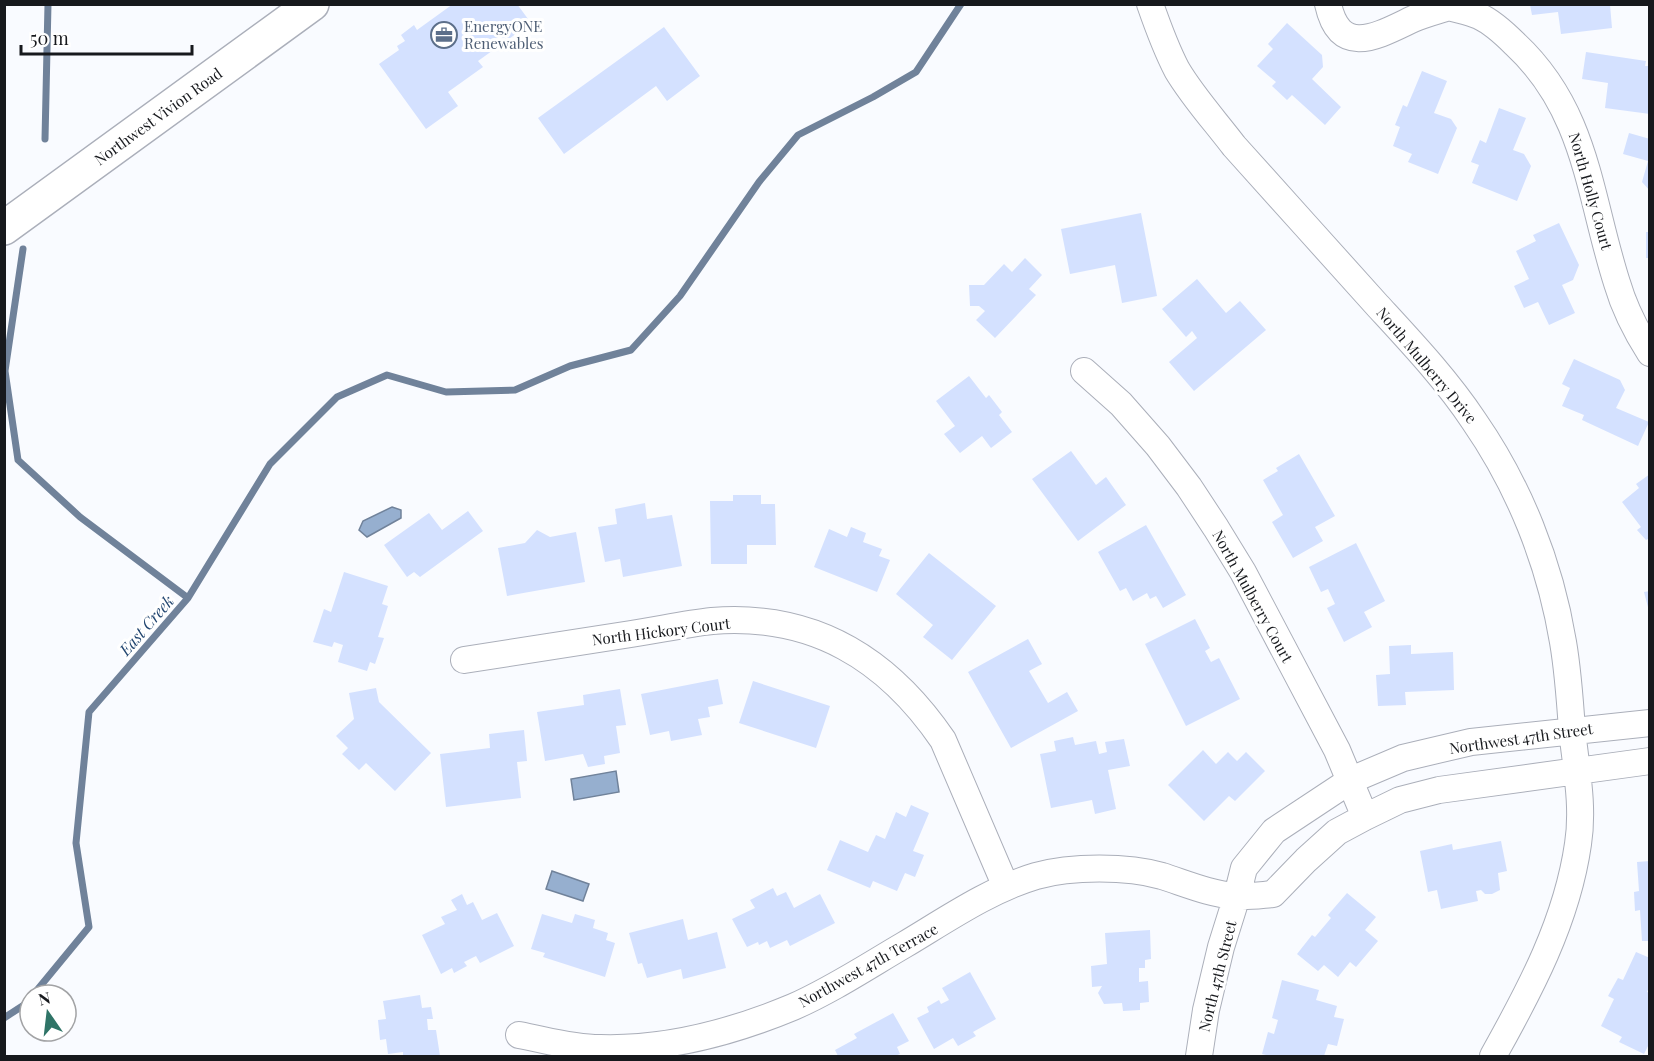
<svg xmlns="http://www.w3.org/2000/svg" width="1654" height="1061" font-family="'Playfair Display',serif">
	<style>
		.water { fill: #96afcf; stroke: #70829a; stroke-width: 1.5 }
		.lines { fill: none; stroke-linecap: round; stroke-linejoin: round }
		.stream { stroke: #70829a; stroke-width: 7 }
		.building { fill: #d4e1ff }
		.minor-casing { stroke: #abafba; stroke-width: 28 }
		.secondary-casing { stroke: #abafba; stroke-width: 36 }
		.minor { stroke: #fff; stroke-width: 26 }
		.secondary { stroke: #fff; stroke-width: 33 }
		.labels { text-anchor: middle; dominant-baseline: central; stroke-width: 6; stroke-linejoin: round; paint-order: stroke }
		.service-label { font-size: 15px; fill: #4e5e75; stroke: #fff; text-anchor: start }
		.street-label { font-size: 15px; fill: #17191d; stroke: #fff }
		.water-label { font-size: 16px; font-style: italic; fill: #224670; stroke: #fff }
	</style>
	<rect width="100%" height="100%" fill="#f9fbff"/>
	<!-- water -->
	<path class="water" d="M392,507L401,510V518L367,537L359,530L363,521Z
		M616,771L619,792L574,800L571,779Z
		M552,871L589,884L583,901L546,889Z"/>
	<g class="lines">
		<!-- stream -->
		<path class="stream" d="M45,139L48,4
			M23,249L5,371L18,460L80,517L188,598L89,712L76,843L89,927L33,995
			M188,598L270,464L337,397L387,375L446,392L515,390L570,366L631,350L680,296L759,182L798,135L873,97L916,72L961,4
			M4,1018L24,1005L30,998"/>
	</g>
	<!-- building -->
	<path class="building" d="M453,4H517L531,23L478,61L483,67L448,92L458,106L426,129L379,64L399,50L397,46L405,41L401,35L414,25L417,30Z
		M1530,5H1610L1612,28L1561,34L1558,12L1532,15Z
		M1287,23L1322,55L1323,67L1312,79L1341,107L1325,125L1292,95L1287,100L1272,86L1276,82L1257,66L1273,49L1268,44Z
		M664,27L700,76L667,101L656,86L564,154L538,118Z
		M1586,52L1646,61L1645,66H1650V114L1605,108L1608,83L1582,79Z
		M1422,71L1447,81L1434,113L1451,119L1457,128L1438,174L1408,162L1412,154L1393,146L1400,127L1395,125L1403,105L1407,107Z
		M1499,108L1526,118L1513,150L1524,154L1531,166L1517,201L1472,183L1479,165L1471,162L1480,140L1486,143Z
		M1629,133L1650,139V191L1642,182L1648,161L1623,154Z
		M1141,213L1157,296L1122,303L1115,265L1070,274L1061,229Z
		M1559,223L1579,265L1573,280L1562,285L1575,313L1549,325L1538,302L1524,308L1514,286L1529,279L1516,251L1536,241L1533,235Z
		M1646,232H1650V258H1646Z
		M1025,258L1042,275L1029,289L1036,295L995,338L976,320L985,311L979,306H970L969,285H984L1004,264L1012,272Z
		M1197,279L1226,313L1240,301L1266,330L1194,391L1169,362L1197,338L1192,331L1186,337L1162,309Z
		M1574,359L1620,380L1625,390L1616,408L1649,422L1638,446L1582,420L1584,415L1562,406L1570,388L1562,384Z
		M969,376L986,398L989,395L1002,412L999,415L1012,432L991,448L982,436L960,453L944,434L955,426L936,401Z
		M1071,451L1096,485L1106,477L1126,505L1078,541L1032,479Z
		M1299,454L1335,516L1315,527L1323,541L1293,558L1272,522L1283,515L1263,480L1278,471L1276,468Z
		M1650,474V538L1646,540L1637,530L1641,527L1622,502L1639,488L1636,484Z
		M733,495H761V504H775L776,545H747V564H711L710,501H733Z
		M645,503L647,519L672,515L682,566L623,577L620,559L605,562L598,527L617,524L615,509Z
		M468,511L483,531L420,577L414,572L407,577L384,545L429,513L442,530Z
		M1146,525L1186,595L1163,608L1156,596L1150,599L1147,593L1133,601L1126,588L1120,591L1098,552Z
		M851,527L866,533L863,542L882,549L879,556L890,560L877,592L814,567L829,529L847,537Z
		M537,530L550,537L576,532L585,582L507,596L498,548L525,543Z
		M1356,543L1385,601L1364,612L1372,627L1344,642L1327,608L1335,604L1328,589L1321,592L1309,567Z
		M929,553L996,606L952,660L923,637L933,625L896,594Z
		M344,572L388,586L382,604L388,606L378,637L384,638L375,664L370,662L367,671L338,662L343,645L334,642L332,647L313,642L324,609L331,612Z
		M1650,591V611H1649L1644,592Z
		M1195,619L1210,648L1205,651L1211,662L1219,658L1240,699L1186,726L1145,644Z
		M1028,639L1042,664L1029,671L1048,703L1067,692L1078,711L1011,748L968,672Z
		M1411,645V654L1453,652L1454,690L1405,692L1406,705L1378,706L1376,675L1390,674L1389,646Z
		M718,679L723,704L708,707L710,717L698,719L702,735L671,741L669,731L650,735L641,694Z
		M753,681L830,706L816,748L739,723Z
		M376,688L379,702L431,753L395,791L366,763L359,770L342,754L348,748L336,736L354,719L349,693Z
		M620,689L626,725L616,726L620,753L604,756L605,764L588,767L583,754L545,761L537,712L584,705L583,695Z
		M524,730L527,761L517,762L521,798L446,807L440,754L490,748L489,734Z
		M1073,737L1075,745L1096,741L1099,754L1107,752L1105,742L1124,739L1130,766L1108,770L1116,809L1095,814L1092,800L1051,808L1040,754L1056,751L1054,741Z
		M1203,750L1216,764L1228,752L1237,761L1246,752L1265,771L1235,801L1229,796L1204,821L1168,785Z
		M911,805L929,813L913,851L924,855L915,877L905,873L897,891L873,881L870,888L827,870L840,840L868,852L876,835L885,839L896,812L906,817Z
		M1501,841L1507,871L1498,873L1500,890L1492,894H1485L1481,890L1476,891L1478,901L1441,909L1437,890L1428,892L1420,851L1452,844L1453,850Z
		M1650,861V941H1642L1640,910L1635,911L1634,892L1639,891L1637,862Z
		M773,888L777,896L786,892L794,908L820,894L835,923L790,946L787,940L770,948L767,941L759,945L758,942L747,947L732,919L755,908L750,900Z
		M1347,893L1376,917L1365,930L1378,941L1356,967L1350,962L1338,977L1324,965L1318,971L1297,954L1312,935L1315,937L1331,918L1328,915Z
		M462,894L467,905L473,902L482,920L497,913L514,946L480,963L476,956L464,962L467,966L454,973L452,968L441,974L422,935L445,924L441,917L457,910L451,900Z
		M542,914L572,923L575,914L595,920L593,928L608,933L606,940L615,943L605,977L543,957L545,953L531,949Z
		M683,919L688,940L717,932L726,968L683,979L681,969L647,978L642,963L638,964L629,933Z
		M1150,930L1151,959L1145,960V968H1139V982L1148,981L1149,1002L1140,1003V1010L1123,1011L1122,1003L1104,1004L1098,993L1102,986L1092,987L1091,966L1107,964L1105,933Z
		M1636,952L1650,958V985L1647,992L1650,993V1042L1644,1054L1619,1042L1622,1037L1601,1026L1614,999L1608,996L1618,978L1623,980Z
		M970,972L996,1019L973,1032L976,1036L958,1046L953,1038L934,1049L917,1018L929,1012L927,1007L939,1000L941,1004L949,1000L942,988Z
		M1282,980L1319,990L1316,1000L1337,1006L1334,1017L1344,1019L1337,1046L1328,1044L1324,1056H1270L1262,1054L1268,1032L1274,1034L1278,1020L1272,1018Z
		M420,995L422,1008L431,1007L433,1019H427L428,1030H436L440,1056H403V1052L388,1054L386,1039L380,1040L378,1020L386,1019L383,1001Z
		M893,1013L909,1041L897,1047L900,1054L895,1056H838L835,1050L857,1038L854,1034Z"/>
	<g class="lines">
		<defs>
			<path id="minor" d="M1150,4C1158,27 1166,49 1177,70C1193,97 1215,121 1234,146C1282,199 1329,252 1377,305C1411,342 1446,379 1474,421C1519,486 1550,563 1563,642C1568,671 1570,700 1572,730C1576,768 1584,806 1578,844C1567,921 1530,990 1493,1056
				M1328,4C1340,59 1379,35 1413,19C1424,14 1437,11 1449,7
				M1447,4L1449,7C1459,10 1469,12 1479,16C1492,22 1505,34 1515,44C1587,111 1589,196 1617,283C1624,307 1636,331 1650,353
				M1084,371L1121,404L1158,446L1189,487L1216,528L1243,572L1337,750L1365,817
				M464,660C520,651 576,643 631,634C658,630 685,624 712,621C813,613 887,658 943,740L1006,887
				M519,1035C546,1040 572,1048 600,1048C666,1050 733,1032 793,1007C832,990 868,966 904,945C946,920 989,890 1036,876C1071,866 1128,866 1162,876C1187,884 1210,894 1236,896C1248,897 1261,895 1273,894L1306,860L1337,832L1365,817L1400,800L1439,790L1650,761
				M1199,1056L1206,1010L1221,947L1237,896L1244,868L1274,831L1351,780L1403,758L1471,742L1650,723"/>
			<path id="secondary" d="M4,228L312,4"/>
		</defs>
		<!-- minor casing -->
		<use href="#minor" class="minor-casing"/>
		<!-- secondary casing -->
		<use href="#secondary" class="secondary-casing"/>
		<!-- minor -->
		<use href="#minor" class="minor"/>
		<!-- secondary -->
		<use href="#secondary" class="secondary"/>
	</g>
	<!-- icons -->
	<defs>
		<symbol id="office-ring" viewBox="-11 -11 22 22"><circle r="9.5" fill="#fff" stroke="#5c6f8a" stroke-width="1.5"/><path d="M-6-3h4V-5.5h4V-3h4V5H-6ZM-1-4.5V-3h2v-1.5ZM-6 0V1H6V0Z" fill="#5c6f8a"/></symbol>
	</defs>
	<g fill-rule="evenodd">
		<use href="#office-ring" x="429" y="20" width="30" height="30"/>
	</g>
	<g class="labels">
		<!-- service labels -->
		<g class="service-label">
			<text x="464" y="26">EnergyONE<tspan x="464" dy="17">Renewables</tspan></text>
		</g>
		<!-- street labels -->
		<g class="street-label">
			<text transform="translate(158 116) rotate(-36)">Northwest Vivion Road</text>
			<text transform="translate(1591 191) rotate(74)">North Holly Court</text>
			<text transform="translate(1427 365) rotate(50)">North Mulberry Drive</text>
			<text transform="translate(1253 596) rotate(61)">North Mulberry Court</text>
			<text transform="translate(661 631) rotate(-7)">North Hickory Court</text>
			<text transform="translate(1521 738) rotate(-8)">Northwest 47th Street</text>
			<text transform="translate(868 965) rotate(-29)">Northwest 47th Terrace</text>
			<text transform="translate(1217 976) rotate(-76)">North 47th Street</text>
		</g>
		<!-- water labels -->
		<g class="water-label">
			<text transform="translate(146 625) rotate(-49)">East Creek</text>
		</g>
	</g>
	<!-- border -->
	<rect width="1654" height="1061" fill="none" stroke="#17191d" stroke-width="12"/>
	<!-- north arrow -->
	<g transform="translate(48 1013) rotate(346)"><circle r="28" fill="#ffffff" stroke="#a2a3a5" stroke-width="1.5"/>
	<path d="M0-4.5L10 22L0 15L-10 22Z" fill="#2f7467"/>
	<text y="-9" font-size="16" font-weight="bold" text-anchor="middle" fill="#17191d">N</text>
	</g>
	<!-- scale -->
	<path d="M21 45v9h171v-9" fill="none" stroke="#17191d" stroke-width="3"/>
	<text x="30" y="45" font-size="18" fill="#17191d" stroke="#ffffff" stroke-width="4.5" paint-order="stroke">50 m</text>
</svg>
